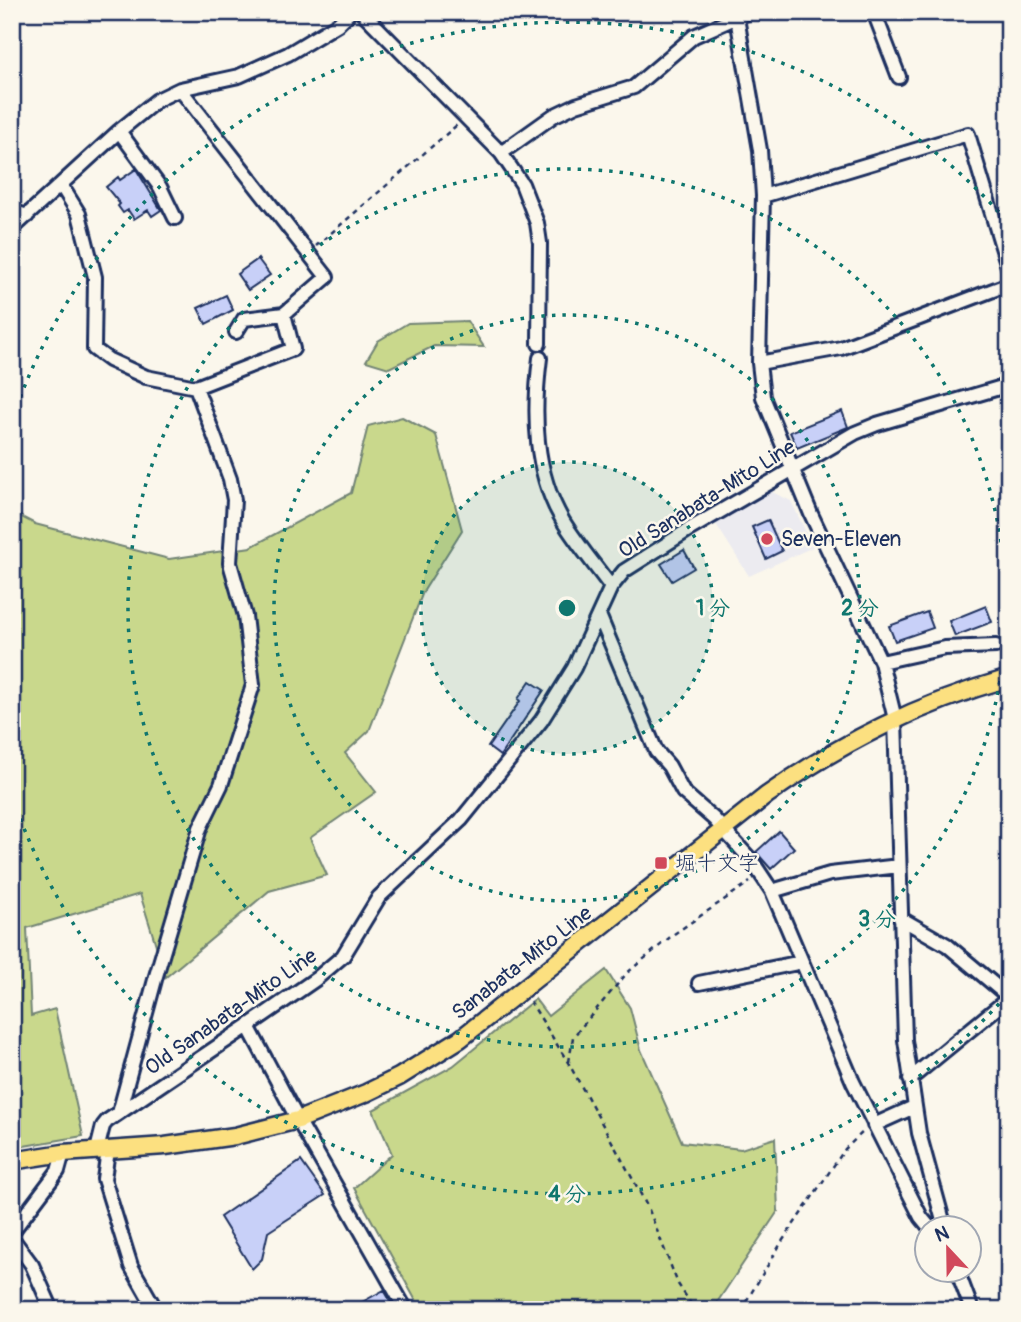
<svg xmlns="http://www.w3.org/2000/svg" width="1021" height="1322" font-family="Pangolin,'Klee One',sans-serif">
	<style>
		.built { fill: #ecebf0 }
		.green { fill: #c9d88c; stroke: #728475; stroke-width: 2 }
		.building { fill: #c8d0f8; stroke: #1b2f5e; stroke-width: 2 }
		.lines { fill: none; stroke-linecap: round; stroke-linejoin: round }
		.minor-casing { stroke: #1b2f5e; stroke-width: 18 }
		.major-casing { stroke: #1b2f5e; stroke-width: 21 }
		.path { stroke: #1b2f5e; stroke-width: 2.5; stroke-dasharray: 5 5; stroke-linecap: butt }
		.minor { stroke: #fbf7ec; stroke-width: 12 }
		.major { stroke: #fce080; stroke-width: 16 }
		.ring { fill: none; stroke: #0f766e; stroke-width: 3.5; stroke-dasharray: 3.5 7 }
		.poi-dot { fill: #d1495b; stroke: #fbf7ec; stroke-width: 2.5 }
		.labels { text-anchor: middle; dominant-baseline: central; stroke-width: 5; stroke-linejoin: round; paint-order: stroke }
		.street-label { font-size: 21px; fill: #1b2f5e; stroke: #fbf7ec }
		.poi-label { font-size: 21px; fill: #1b2f5e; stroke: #fbf7ec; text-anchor: start }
		.centre { fill: #0f766e; stroke: #fbf7ec; stroke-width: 3.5 }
		.ring-label { font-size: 21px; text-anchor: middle; font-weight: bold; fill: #0f766e; stroke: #fbf7ec; stroke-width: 5; stroke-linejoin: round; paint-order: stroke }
	</style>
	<rect width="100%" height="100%" fill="#fbf7ec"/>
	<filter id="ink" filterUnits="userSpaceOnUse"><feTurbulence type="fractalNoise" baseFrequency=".0143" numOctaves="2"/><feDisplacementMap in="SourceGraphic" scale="14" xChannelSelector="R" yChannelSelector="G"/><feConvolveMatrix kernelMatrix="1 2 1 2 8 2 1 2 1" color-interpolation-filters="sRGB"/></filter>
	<g filter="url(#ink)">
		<!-- built -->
		<path class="built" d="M768,490L791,501L813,547L749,576L714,521Z"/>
		<!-- green -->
		<path class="green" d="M467,321L484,347L434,346L389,368L366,361L378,341L408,323Z
			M402,417L436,435L462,530L423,592L369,731L345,753L376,792L310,838L327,875L269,891L166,977L140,894L27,928L31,1016L55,1009L83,1136L12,1148V512L35,524L169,559L251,547L351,493L368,426Z
			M606,970L630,1008L641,1050L682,1142L741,1149L775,1138L778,1211L712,1310H421L354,1188L392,1154L373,1110L453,1066L535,999L548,1016Z"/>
		<!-- building -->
		<path class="building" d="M136,169L161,210L152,216L148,210L134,219L128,210L123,213L118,206L120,204L106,187L118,177L120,180Z
			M258,259L270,275L248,290L237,274Z
			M226,295L233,310L206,324L198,308Z
			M842,411L848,427L797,448L790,432Z
			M768,520L782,551L766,559L752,527Z
			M684,550L694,568L672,581L661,564Z
			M986,606L992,622L955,636L949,621Z
			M927,612L933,628L895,641L889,626Z
			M530,681L544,690L500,756L488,747L520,701L518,699Z
			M779,831L794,848L771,869L756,852Z
			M301,1161L325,1195L268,1232L262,1259L252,1269L220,1217Z
			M384,1290L394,1307L389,1310H348Z"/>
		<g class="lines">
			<defs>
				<path id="minor" d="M362,12L501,153L522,184L537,223L540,243L539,344
					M736,12L760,150L763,196L759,363L763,397L811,514L881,662L895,719L905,1040L919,1133L945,1228
					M874,12L899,77
					M180,89L327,277L284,314L244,319L236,332
					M119,131L160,187L175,218
					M501,153L553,116L576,105L634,87L694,36L749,12
					M61,185L79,214L95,277L94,349L109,360L146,377L196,387L293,349L284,314
					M763,196L968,134L1009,270
					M12,211L27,216
					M12,229L119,131L157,100L180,89L239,76L288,54L338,24L350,12
					M540,358C533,413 534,472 563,521C577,544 595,565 611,587
					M759,363L841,348L1009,284
					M599,615L656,751L669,766L683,792L714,819L752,861L772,891L853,1082L921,1217L930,1228
					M881,662L945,648L996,646
					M772,891L830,874L899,866
					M900,918L947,945L1009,997
					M699,983L802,962
					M248,1026L298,1120L406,1310
					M910,1079L1009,998
					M119,1113L156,976L200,828L221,785L253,685L245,616L230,563L234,500L230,479L196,387
					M874,1125L914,1107
					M97,1150L103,1126L107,1121L248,1026L316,979L343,956L379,897L461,820L541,721L574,668L611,587L624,571L690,529L855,433L877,424L1009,385
					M108,1150L104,1179L131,1266L156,1310
					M12,1232L58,1171L63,1153
					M12,1238L32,1265L52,1310
					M957,1270L972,1310"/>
				<path id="major" d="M12,1161L63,1153L165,1146L235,1136L298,1120L366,1093L399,1077L460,1039L767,795C844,741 918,704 1009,678"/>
			</defs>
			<!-- minor casing -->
			<use href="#minor" class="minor-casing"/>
			<!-- major casing -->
			<use href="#major" class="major-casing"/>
			<!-- path -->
			<path class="path" d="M316,246L457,125
				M530,1001L569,1064L636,1185L649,1210L678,1284L695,1310
				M569,1062L573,1037L627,973L674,934L750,882
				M741,1310L783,1240L845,1149L865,1130"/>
			<!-- minor -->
			<use href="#minor" class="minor"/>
			<!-- major -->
			<use href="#major" class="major"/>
		</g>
	</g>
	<!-- distance rings -->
	<circle cx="567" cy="608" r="146" fill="#0f766e" fill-opacity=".12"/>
	<g class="ring">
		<circle cx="567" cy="608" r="146"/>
		<circle cx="567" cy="608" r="293"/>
		<circle cx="567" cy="608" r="439"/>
		<path d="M1006 996A586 586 0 0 1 13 799M13 417A586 586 0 0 1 1006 220"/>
	</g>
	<!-- markers -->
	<g class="poi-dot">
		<circle cx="767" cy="539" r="7"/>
		<rect x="654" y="856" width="14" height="14" rx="3.5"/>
	</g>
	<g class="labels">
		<!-- street labels -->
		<g class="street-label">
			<text transform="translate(707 499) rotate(-32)">Old Sanabata-Mito Line</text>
			<text transform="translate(522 963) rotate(-38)">Sanabata-Mito Line</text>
			<text transform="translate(231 1012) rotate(-35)">Old Sanabata-Mito Line</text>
		</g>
		<!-- poi labels -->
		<g class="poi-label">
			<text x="781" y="539">Seven-Eleven</text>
			<text x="675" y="863">堀十文字</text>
		</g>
	</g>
	<circle cx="567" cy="608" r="10" class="centre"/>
	<g class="ring-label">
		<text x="713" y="615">1 分</text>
		<text x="860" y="615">2 分</text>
		<text x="877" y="926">3 分</text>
		<text x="567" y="1201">4 分</text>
	</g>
	<!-- margin -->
	<rect width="1021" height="1322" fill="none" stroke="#fbf7ec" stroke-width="42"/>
	<rect x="21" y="21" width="979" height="1280" fill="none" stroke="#1b2f5e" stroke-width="2.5" filter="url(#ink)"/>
	<!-- north arrow -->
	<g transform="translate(948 1249) rotate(338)"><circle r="33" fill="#fbf7ec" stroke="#a1a7b3" stroke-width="2"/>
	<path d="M0-5L12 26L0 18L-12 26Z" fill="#d1495b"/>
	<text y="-10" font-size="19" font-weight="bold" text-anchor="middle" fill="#1b2f5e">N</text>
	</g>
</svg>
